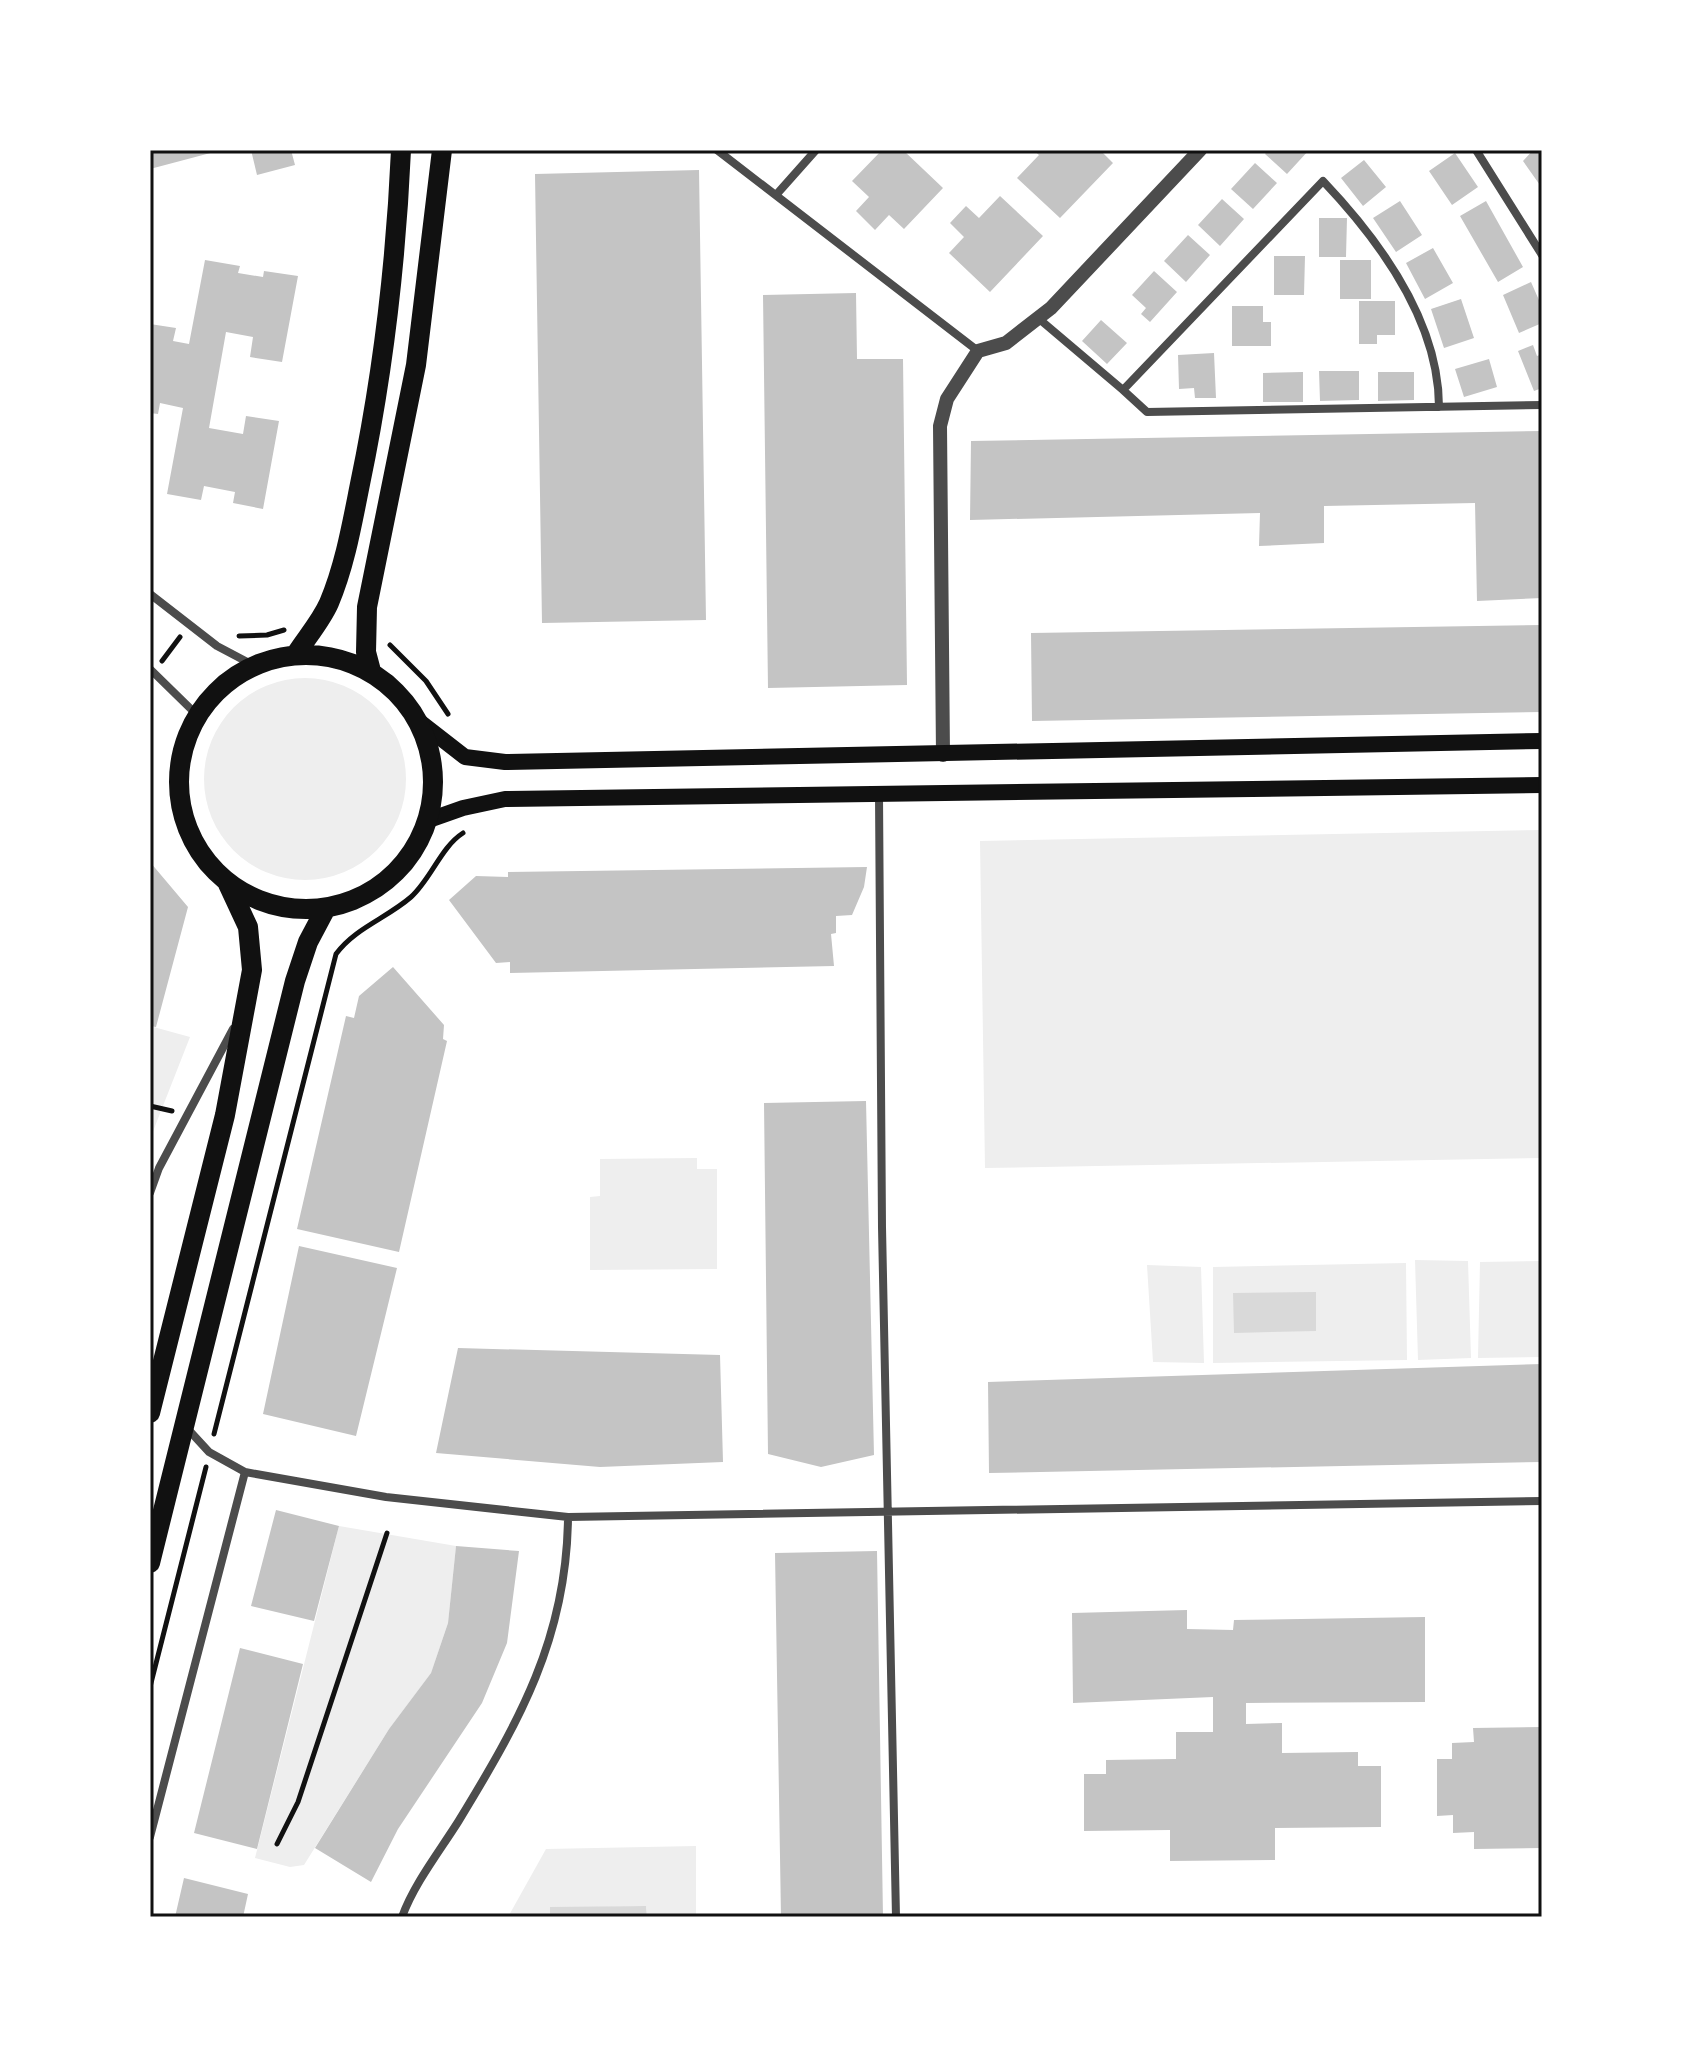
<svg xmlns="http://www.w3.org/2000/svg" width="1692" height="2067" font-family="Manrope,sans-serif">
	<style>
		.green { fill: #eee }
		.water { fill: #d9d9d9 }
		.building { fill: #c4c4c4 }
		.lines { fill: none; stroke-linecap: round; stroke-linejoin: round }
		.path { stroke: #111; stroke-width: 5 }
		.minor { stroke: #4c4c4c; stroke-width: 8 }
		.tertiary { stroke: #4c4c4c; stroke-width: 14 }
		.secondary { stroke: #111; stroke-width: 16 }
		.primary { stroke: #111; stroke-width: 20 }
		.neatline { fill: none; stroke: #111; stroke-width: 3 }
	</style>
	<rect width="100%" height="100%" fill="#fff"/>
	<!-- green -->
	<path class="green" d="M204 779a101 101 0 1 1 202 0a101 101 0 1 1-202 0Z
		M1542,830V1158L985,1168L980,841Z
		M150,1026L190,1037L150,1139Z
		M697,1158V1169H717V1269L590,1270V1197L600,1196V1159Z
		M1415,1260L1468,1261L1471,1358L1418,1360Z
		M1542,1261V1357L1478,1358L1480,1262Z
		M1406,1263L1407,1360L1213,1363V1267Z
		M1147,1265L1201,1267L1204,1363L1153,1362Z
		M339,1526L456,1546L448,1623L431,1673L389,1729L304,1865L290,1867L255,1858Z
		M696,1846V1917H647L646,1906L550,1908V1917H508L546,1849Z"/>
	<!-- water -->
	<path class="water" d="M1316,1292V1331L1234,1333L1233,1293Z
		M646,1906L647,1917H550V1907Z"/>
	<!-- building -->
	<path class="building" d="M150,150H218V151L150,169Z
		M251,150H291L295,165L257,175Z
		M882,150H903L943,188L904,229L889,215L875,230L856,211L869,197L852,181Z
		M1033,150H1100L1113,163L1060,218L1017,178L1039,155Z
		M1268,150H1309L1287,174L1265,154Z
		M1533,150H1542V188L1523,161Z
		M1455,153L1478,187L1452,205L1429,171Z
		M1364,160L1386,187L1363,206L1341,178Z
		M1255,163L1277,183L1253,209L1231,189Z
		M699,170L706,620L542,623L535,174Z
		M1000,196L1043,236L990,292L949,253L964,237L950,223L966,206L979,218Z
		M1222,199L1244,219L1220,246L1198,225Z
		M1400,201L1422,235L1396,252L1373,218Z
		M1486,201L1523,267L1498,282L1460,216Z
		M1319,218H1347L1346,257H1319Z
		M1188,235L1210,255L1186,282L1164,261Z
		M1433,248L1453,283L1425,299L1406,263Z
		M1274,256H1305L1304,295H1274Z
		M205,260L240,266L238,273L263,277L264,271L298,276L282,362L250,357L253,337L226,332L209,428L243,434L246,416L279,421L263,509L233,503L235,492L204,486L201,500L167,494L183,408L160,403L158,414L150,413V324L176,328L173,341L189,344Z
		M1340,260H1371V299H1340Z
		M1154,271L1177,292L1150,322L1141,314L1146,308L1132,295Z
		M1531,282L1542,307V323L1519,333L1503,295Z
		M856,293L857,359H903L907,685L768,688L763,295Z
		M1461,299L1474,338L1444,348L1431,309Z
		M1359,301H1395V335H1377V344H1359Z
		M1232,306H1263V322H1271V346H1232Z
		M1101,320L1127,343L1107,364L1082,341Z
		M1533,345L1537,356L1542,354V388L1534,391L1518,351Z
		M1214,353L1216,398H1195L1194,388L1179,389L1178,355Z
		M1489,359L1497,387L1464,397L1455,369Z
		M1319,371H1359V400L1320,401Z
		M1303,372V402H1263V373Z
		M1378,372H1414V400L1378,401Z
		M1542,431V598L1477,601L1475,503L1324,506V543L1259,546L1260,513L970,520L971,441Z
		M1542,625V712L1032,721L1031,633Z
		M150,862L188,907L156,1027L150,1026Z
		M867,867L864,887L852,915L836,916V933L831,934L834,966L510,973V962L496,963L449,900L476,876L508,877V872Z
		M393,967L444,1025L443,1039L447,1041L399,1252L297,1229L346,1016L354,1018L359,996Z
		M866,1101L874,1455L821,1467L768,1454L764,1103Z
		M299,1246L397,1268L356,1436L263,1414Z
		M458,1348L720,1355L723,1462L600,1467L436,1453Z
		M1542,1364V1462L989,1473L988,1382Z
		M276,1510L339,1526L314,1621L251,1606Z
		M456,1546L519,1551L507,1643L482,1703L398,1829L371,1882L315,1848L389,1729L431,1673L448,1623Z
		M877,1551L883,1917H781L775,1553Z
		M1187,1610V1629L1233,1630L1234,1620L1425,1617V1702L1246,1703V1724L1282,1723V1753L1358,1752V1766H1381V1827L1275,1828V1860L1170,1861V1830L1084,1831V1774H1106V1760L1176,1759V1732H1213V1697L1073,1703L1072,1613Z
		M240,1648L303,1664L257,1849L194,1833Z
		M1542,1727V1848L1474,1849V1832L1453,1833V1815L1437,1816V1759H1452V1743L1474,1742L1473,1728Z
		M184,1878L248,1894L243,1917H175Z"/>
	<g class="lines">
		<!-- path -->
		<path class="path" d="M239,636L267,635L284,630
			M390,645L426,681L448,714
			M162,661L180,637
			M150,1106L172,1111
			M214,1434L336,954C355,928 387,918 411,897C431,879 441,847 463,833
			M150,1687L206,1467
			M277,1844L298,1802L387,1533"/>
		<!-- minor -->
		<path class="minor" d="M717,150L978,351
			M1476,150L1542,255
			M776,195L816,150
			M1038,318L1123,390
			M1439,407C1439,321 1380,241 1323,181L1123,390L1147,412L1542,405
			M150,594L217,646L253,665
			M150,669L197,715
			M879,795L882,1227L896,1917
			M150,1193L159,1168L233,1029
			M186,1427L209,1452L245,1472L386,1497L568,1517L1542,1501
			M150,1837L245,1472
			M402,1917C414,1884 439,1852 458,1822C519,1722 567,1638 568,1517"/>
		<!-- tertiary -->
		<path class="tertiary" d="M943,755L940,426L947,399L978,351L1006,343L1051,308L1200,150"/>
		<!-- secondary -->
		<path class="secondary" d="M420,722L465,757L505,762L1542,741
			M429,820L463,808L505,799L1542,785"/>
		<!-- primary -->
		<path class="primary" d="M296,654C307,637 321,621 329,603C345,565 352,524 360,484C383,374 396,262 401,150
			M179 782a127 127 0 1 1 254 0a127 127 0 1 1-254 0Z
			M371,671L366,652L367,607L416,365L442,150
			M150,1413L225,1115L252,970L248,927L228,884
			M150,1563L295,981L308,942L326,908"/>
	</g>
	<!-- border -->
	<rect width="1692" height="2067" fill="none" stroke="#ffffff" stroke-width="304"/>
	<rect x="152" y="152" width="1388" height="1763" class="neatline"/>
</svg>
